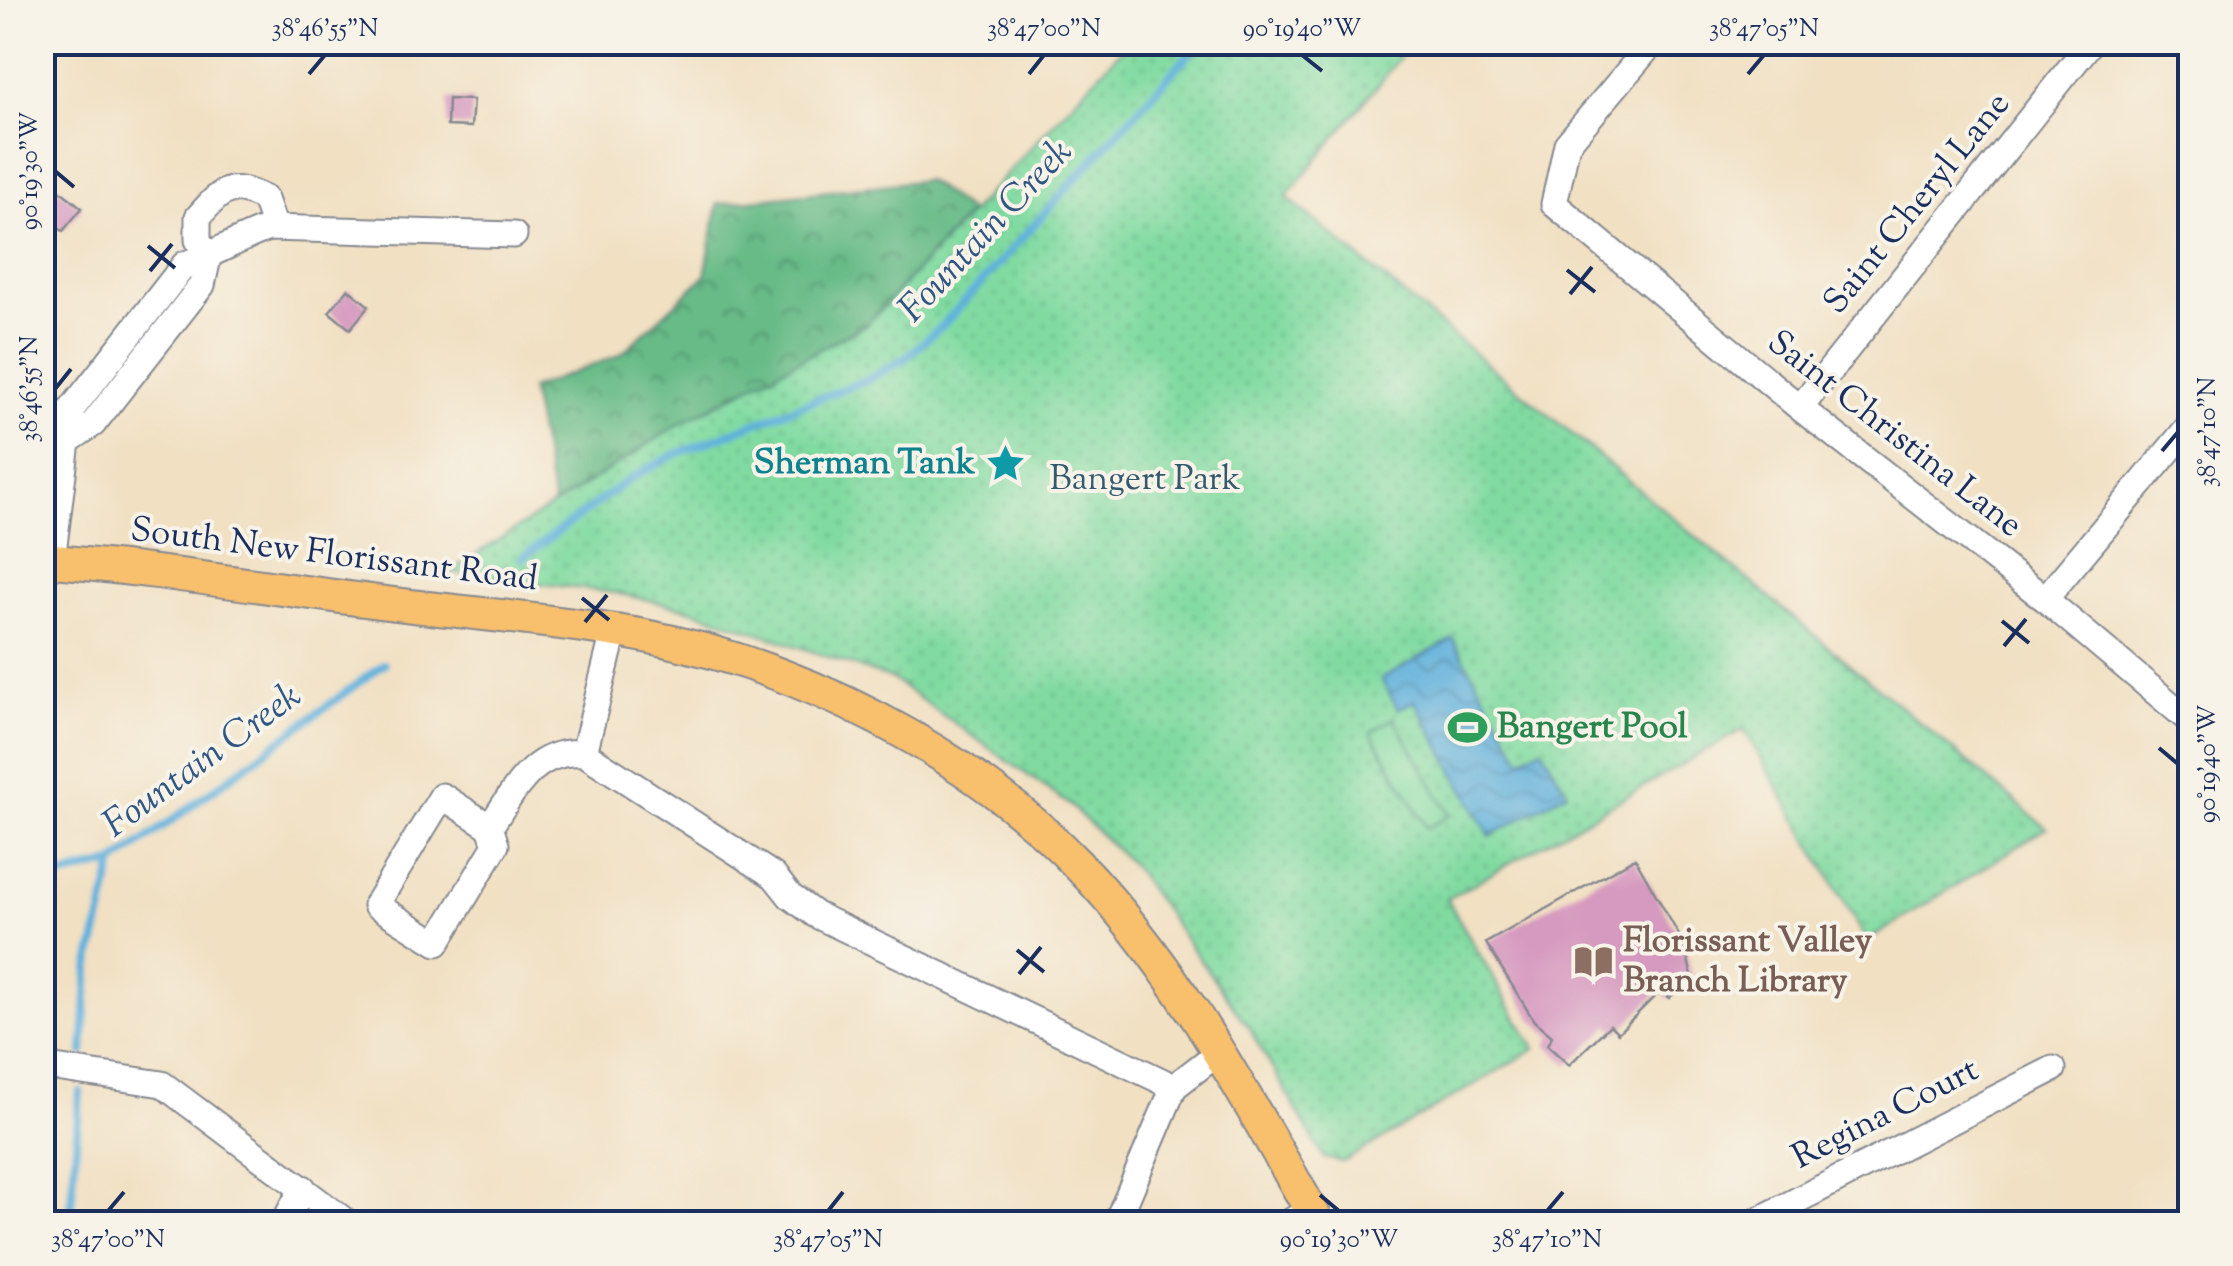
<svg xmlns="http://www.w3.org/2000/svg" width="2233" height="1266" font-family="'Sorts Mill Goudy',serif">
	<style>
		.grass { fill: url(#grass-dots); stroke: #4e8580; stroke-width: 2.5 }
		.forest { fill: url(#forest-crowns); stroke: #427572; stroke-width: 2.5 }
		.garden { fill: #81dba1; stroke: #4e8580; stroke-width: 2.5 }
		.water { fill: url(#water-waves); stroke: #3e709d; stroke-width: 2.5 }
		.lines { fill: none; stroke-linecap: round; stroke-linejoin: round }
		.stream { stroke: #61b1dc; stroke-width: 8 }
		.building { fill: #d699bf }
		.minor-casing { stroke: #868890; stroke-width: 29 }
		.major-casing { stroke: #868890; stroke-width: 36 }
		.minor { stroke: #fff; stroke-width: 25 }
		.major { stroke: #f8bf6c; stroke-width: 32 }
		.ticks { fill: none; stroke: #1b2f5e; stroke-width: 4 }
		.labels { text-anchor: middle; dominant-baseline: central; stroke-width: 8; stroke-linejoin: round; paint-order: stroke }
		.street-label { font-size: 35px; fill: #1b2f5e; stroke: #f7f3e8 }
		.culture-label { font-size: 35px; font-weight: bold; fill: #0d838f; stroke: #f7f3e8; text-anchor: end }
		.park-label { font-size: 35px; fill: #345a6f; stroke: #f7f3e8 }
		.leisure-label { font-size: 35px; font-weight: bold; fill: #27864d; stroke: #f7f3e8; text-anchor: start }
		.education-label { font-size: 35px; font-weight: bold; fill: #785e54; stroke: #f7f3e8; text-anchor: start }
		.water-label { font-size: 38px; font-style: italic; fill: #305684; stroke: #f7f3e8 }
		.neatline { fill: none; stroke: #1b2f5e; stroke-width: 4 }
		.ticks-label { font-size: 25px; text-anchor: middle; fill: #1b2f5e }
	</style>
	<defs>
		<pattern id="grass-dots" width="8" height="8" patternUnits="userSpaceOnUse" patternTransform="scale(2.5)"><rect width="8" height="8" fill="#81dba1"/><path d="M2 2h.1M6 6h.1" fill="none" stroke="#6fbc8d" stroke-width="1.8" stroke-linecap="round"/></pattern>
		<pattern id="forest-crowns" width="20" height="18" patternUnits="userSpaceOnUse" patternTransform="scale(2.5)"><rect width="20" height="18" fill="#68bb87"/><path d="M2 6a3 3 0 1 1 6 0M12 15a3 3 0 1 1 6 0" fill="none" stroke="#559872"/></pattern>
		<pattern id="water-waves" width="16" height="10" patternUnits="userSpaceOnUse" patternTransform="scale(2.5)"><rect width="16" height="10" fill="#61b1dc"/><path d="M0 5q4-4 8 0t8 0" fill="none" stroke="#4f90b6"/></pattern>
	</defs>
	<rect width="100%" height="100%" fill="#f7f3e8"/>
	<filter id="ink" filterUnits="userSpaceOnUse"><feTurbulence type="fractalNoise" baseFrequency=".01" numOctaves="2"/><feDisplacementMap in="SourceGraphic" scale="20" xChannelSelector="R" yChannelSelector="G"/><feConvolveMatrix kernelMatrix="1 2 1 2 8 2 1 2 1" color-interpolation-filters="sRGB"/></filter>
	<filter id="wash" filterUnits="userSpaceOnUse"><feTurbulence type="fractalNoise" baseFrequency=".0048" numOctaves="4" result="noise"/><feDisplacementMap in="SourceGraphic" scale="40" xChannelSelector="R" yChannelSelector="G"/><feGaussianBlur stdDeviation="2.25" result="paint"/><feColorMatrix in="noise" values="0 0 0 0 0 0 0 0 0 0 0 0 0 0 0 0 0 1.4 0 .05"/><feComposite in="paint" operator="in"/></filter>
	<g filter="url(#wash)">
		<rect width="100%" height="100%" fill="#f1e0c2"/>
		<!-- grass -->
		<path class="grass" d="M1128,43H1412L1286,197L2047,828L1867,941L1744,729L1447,899L1535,1049L1343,1162L1324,1158L1249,1028L1131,864L1070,805L892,679L693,610L616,593L449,572L681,423L868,323Z"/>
		<!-- forest -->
		<path class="forest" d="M926,180L970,212L868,323L681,423L554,505L530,389L620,355L705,276L718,204Z"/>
		<!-- garden -->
		<path class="garden" d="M1394,718L1450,815L1427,828L1371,732Z"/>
		<!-- water -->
		<path class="water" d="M1453,639L1521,759L1542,748L1567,792L1490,836L1415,701L1398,709L1381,679Z"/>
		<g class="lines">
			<!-- stream -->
			<path class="stream" d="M522,558L631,478L676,454L871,378L904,359L943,325L1200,42
				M42,881L114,863L384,664
				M83,1052L89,969L114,863
				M70,1224L80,1092"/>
		</g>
		<g id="blocks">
			<!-- building -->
			<path class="building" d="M448,99L473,100L471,127L447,126Z
				M52,184L82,208L63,231L42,215V196Z
				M348,289L369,306L350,329L329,312Z
				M1635,858L1685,946L1692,977L1669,998L1660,991L1618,1033L1610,1025L1569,1065L1547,1045L1552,1036L1534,1021L1486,943Z"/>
		</g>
	</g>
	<g filter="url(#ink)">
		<use href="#blocks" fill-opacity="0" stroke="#868890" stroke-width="2.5"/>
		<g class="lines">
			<defs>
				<path id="minor" d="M1653,42L1567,144L1554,204L1800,408L2045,599L2190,721
					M1800,408L2091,42
					M69,440L93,424L202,285L208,258L198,240V217C223,189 230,181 265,199L275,228
					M52,561L71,410L185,264C214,255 239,238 269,228L514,235
					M2045,599L2190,425
					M614,632L584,753L774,876L790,896L816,915L1174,1087
					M490,827L496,845L437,943L376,905L442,796L490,827C514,791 534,748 584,753
					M42,1066L162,1084L349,1224
					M283,1224L303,1188
					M1116,1224L1174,1087L1219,1052
					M1286,1224L1311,1210
					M1751,1224L2053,1069"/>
				<path id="major" d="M42,560C153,569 263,587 372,601C461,613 552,619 640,635C798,665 967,750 1078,865C1179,969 1247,1100 1319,1224"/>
			</defs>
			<!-- minor casing -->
			<use href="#minor" class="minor-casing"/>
			<!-- major casing -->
			<use href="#major" class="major-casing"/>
			<!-- minor -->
			<use href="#minor" class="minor"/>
			<!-- major -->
			<use href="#major" class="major"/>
		</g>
	</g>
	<!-- ticks -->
	<path class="ticks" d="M1302,55L1322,71M309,74L325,55M1029,74L1044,55M1748,74L1764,55M55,171L74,187M148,246L175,268M1567,270L1595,292M150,271L172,244M1570,294L1592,267M55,389L71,369M2162,451L2178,432M582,598L609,620M2002,621L2029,643M585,622L607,595M2004,646L2026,619M2159,748L2178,764M1017,950L1044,972M1019,974L1041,947M1320,1195L1339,1211M108,1211L124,1192M828,1211L843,1192M1547,1211L1563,1192"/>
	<!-- icons -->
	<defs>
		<symbol id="sight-bare" viewBox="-9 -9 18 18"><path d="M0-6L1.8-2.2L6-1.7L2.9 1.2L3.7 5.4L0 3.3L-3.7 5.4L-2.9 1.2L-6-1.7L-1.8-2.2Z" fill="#0f9aa8" stroke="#f7f3e8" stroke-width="2.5" paint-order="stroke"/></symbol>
		<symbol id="stadium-bare" viewBox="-9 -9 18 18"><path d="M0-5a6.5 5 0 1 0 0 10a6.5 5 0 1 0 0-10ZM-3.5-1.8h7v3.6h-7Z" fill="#2e9e5b" stroke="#f7f3e8" stroke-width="2.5" paint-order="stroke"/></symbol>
		<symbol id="library-bare" viewBox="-9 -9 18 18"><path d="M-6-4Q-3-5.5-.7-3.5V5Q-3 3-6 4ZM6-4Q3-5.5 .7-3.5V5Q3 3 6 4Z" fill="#8d6e63" stroke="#f7f3e8" stroke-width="2.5" paint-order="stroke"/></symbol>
	</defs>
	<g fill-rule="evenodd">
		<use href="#sight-bare" x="978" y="436" width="55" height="55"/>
		<use href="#stadium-bare" x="1440" y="700" width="55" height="55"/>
		<use href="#library-bare" x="1566" y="934" width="55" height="55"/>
	</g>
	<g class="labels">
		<!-- street labels -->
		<g class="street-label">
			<text transform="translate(1918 204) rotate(-51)">Saint Cheryl Lane</text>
			<text transform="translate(1894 435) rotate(38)">Saint Christina Lane</text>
			<text transform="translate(334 556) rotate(7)">South New Florissant Road</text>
			<text transform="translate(1886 1115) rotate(-27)">Regina Court</text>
		</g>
		<!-- culture labels -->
		<g class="culture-label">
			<text x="975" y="464">Sherman Tank</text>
		</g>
		<!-- park labels -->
		<g class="park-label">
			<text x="1145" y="480">Bangert Park</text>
		</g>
		<!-- leisure labels -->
		<g class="leisure-label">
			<text x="1497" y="728">Bangert Pool</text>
		</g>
		<!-- education labels -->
		<g class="education-label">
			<text x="1623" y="942">Florissant Valley<tspan x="1623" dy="40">Branch Library</tspan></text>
		</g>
		<!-- water labels -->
		<g class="water-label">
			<text transform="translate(987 232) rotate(-47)">Fountain Creek</text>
			<text transform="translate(203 762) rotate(-36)">Fountain Creek</text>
		</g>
	</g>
	<!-- margin -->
	<rect width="2233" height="1266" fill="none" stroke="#f7f3e8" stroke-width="110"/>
	<rect x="55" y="55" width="2123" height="1156" class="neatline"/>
	<g class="ticks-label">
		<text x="325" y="36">38°46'55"N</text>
		<text x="1044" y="36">38°47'00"N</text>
		<text x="1302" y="36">90°19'40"W</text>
		<text x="1764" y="36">38°47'05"N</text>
		<text transform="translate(28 171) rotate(-90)" y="9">90°19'30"W</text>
		<text transform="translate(28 389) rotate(-90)" y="9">38°46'55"N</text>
		<text transform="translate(2206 432) rotate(-90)" y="9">38°47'10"N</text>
		<text transform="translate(2206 764) rotate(-90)" y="9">90°19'40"W</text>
		<text x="108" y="1247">38°47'00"N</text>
		<text x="828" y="1247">38°47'05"N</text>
		<text x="1339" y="1247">90°19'30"W</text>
		<text x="1547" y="1247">38°47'10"N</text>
	</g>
</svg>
